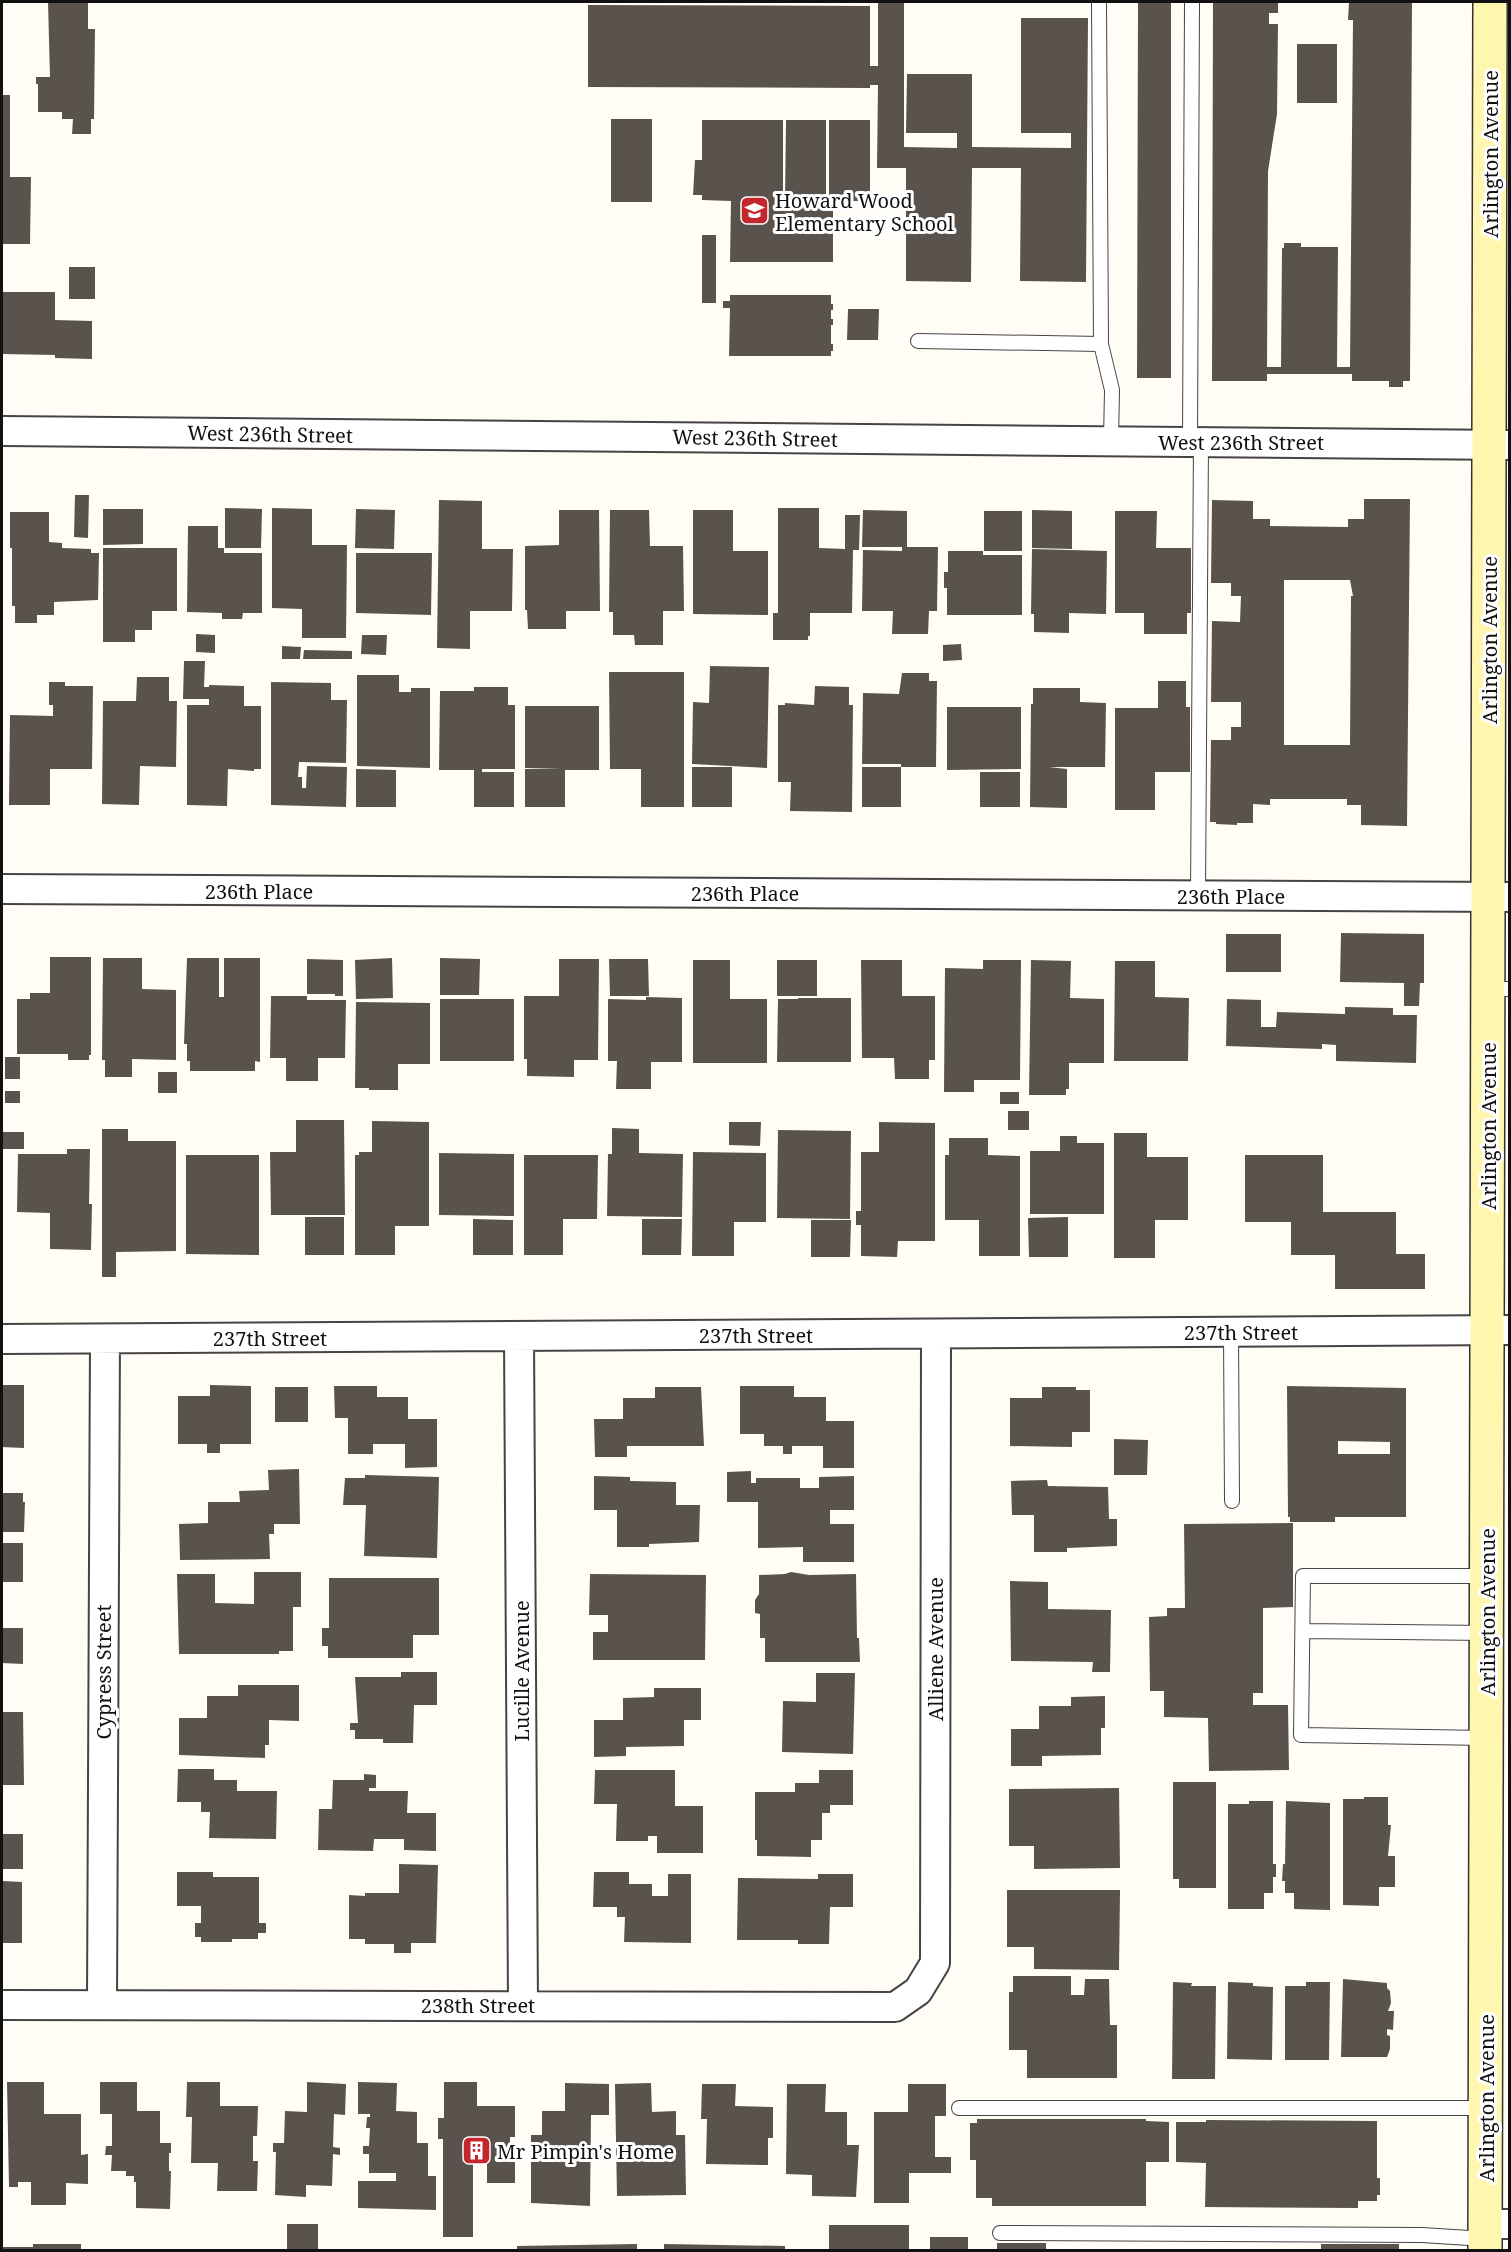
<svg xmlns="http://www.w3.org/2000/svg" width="1511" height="2252" font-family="'Noto Serif',serif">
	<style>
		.building { fill: #5a524d; fill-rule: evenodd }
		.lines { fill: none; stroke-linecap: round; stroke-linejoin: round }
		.service-casing { stroke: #444; stroke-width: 16 }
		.minor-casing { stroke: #444; stroke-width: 32 }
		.secondary-casing { stroke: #333; stroke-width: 36 }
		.service { stroke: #fff; stroke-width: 14 }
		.minor { stroke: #fff; stroke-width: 28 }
		.secondary { stroke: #fff6b0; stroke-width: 33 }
		.labels { text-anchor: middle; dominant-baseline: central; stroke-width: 6; stroke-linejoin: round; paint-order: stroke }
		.street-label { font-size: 20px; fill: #111; stroke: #fff }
		.poi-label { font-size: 20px; fill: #111; stroke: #fff; text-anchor: start }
	</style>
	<rect width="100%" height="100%" fill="#fffdf5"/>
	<!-- building -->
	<path class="building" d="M48,2H88V29H95L94,119H91V134H72L73,119H62V112H38V84H36V77H50Z
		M878,2H904V147L957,148V133H906L907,74H972V147L1071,148V133H1021V18H1088L1086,282L1020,281L1021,168H972L971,282L906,281V168H877L878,85H870V88L588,87V5L870,6V66H878Z
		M1138,2H1171V378H1137Z
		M1213,2H1278V13H1269V24H1278L1277,114L1268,171L1267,367H1281L1282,248H1284V243H1301V247H1338L1337,367H1350L1353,20H1348L1349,2H1412L1410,381H1403V387H1389V381H1352V374H1267V381H1212Z
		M1297,44H1337V103H1297Z
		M2,95H10V177H31L30,244H2Z
		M611,119H652V202H611Z
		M702,120H783V201H785L786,120H826V202H833V262H730L731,201L702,200V195H693L695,160H702Z
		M829,120H870V201H829Z
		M702,235H716V303H702Z
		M69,267H95V299H69Z
		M2,292H55V320L92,321V359L55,358V355L2,354Z
		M730,295H831V304H833V310H831V319H833V325H831V344H833V351H831V356H729L730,308H723V301H730Z
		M848,309H879L878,340H847Z
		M75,495H89L88,538L74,537Z
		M1364,499H1410L1407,826L1361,825V805H1347V799H1270V805L1253,804V823H1237V825L1216,824V822H1210L1211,740H1231V727H1241V702H1211L1212,621L1240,622L1241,596H1231V583H1211L1212,500L1253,501V519H1270V526L1348,527V519H1364ZM1284,580H1350L1353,596H1351L1350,745H1284Z
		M439,500L482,501V549H513L512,611H470V649L437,648Z
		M225,508L262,509L261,548H225Z
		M272,508L312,509V545H347L346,638H302V609L272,608Z
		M778,508H819V548L845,549V515H860L859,550H853L852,613H810V636H808V640H773V613H778Z
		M103,509H143V544L103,545Z
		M356,509L395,510L394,549L355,548Z
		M559,510H599L600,611H566V629H528L527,610H525V546L559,545Z
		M610,510H649L650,546H683L684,611H663V645H635L634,635H613V612H609Z
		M693,510H733V551H768V615L693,614Z
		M863,510L907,511V547H938L937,611H929L928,634H892L893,611H862L863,550L902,551V547H862Z
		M1032,510L1072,511V549L1032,548Z
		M984,511H1022V551H984Z
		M1115,511H1157L1156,548H1191V613H1187V634H1144V613H1115Z
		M10,512H49V542L62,543V548L91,549V553H99L98,600L54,602V615H37V623H15V606H12V548H10Z
		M188,526H218V548H224V553H262V613H243L242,619H222V613L187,612Z
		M103,548H177V611H152V630H135V642H103Z
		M1032,549L1107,551L1106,614L1069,613V633L1034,632V614H1031Z
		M948,551H983V555H1022V615H947V588H944V572H948Z
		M356,553H432L431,615L356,613Z
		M196,634L215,635V653L196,652Z
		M362,635H387L386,655L361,654Z
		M961,644L962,660L943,661V645Z
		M282,646L301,647L300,659H282Z
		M304,650L352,651V659H303Z
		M184,661H205L204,687H209V685L244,686V706H261V769H254V771L228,769L227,806L187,805V705H209V699H183Z
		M710,666L769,667L767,768L692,764L693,702L709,703Z
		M609,672H684V807H641V769H610Z
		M902,673H929V681H937L936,767H901V764H862L863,693L899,694Z
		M357,675H399V692H411V688H430V768L357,766Z
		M137,677H169V701H177L176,767L140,766L139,805L102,804L103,701H136Z
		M1158,681H1186V707H1190V772H1155V810H1115V708H1158Z
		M49,682H65V686H93L92,769H50V805H9L10,715L53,716V705H49Z
		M271,682L331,683V700H347L346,763L299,762L298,777H302V788H306L307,766L347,767L346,807L271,805Z
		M815,686L849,687V705H853L852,812L790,811L791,782H778V705H785V703L814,705Z
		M474,687H508V705H515V769H482V772H514V807H474V770H439L440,691H474Z
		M1033,688H1080V702L1106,703L1105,767H1049L1067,769V808L1030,807L1031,704H1033Z
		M525,706H599V770H565V807H525V769H561L525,768Z
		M947,707H1021V769L947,770Z
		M692,767H732V807H692Z
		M862,767H901V807H862Z
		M356,769L396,770V807H356Z
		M980,772H1020V807H980Z
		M1341,933L1424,934V983H1420L1419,1006H1404V983L1340,982Z
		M1226,934H1281V972H1226Z
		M50,957H91V1055H89V1060H68V1054H17V999H30V993H50Z
		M103,958H142V989L176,990V1060L132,1059V1077H105V1060H102Z
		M187,958H219V997H224V958H260V1062L255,1061V1071H190V1061H187V1044H184Z
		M392,958L393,998L356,999L355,960Z
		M440,958L480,959L479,995H440Z
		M307,959L343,960V996H335V994H307Z
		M559,959H599L598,1060H574V1077L527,1076V1059H524V996H559Z
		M609,959H648L649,996H610Z
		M693,960H730V999H767V1063H693Z
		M777,960H817V996H777Z
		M861,960H902V996H935V1060H929V1079H895L894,1058H862Z
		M983,960H1021L1020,1080H974V1092H944L945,968L983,969Z
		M1031,960L1071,961L1070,998L1104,999V1063H1069V1089H1066V1095H1029Z
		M1115,961H1155V997L1189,998L1188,1061H1114Z
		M271,996H307V1000H346L345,1058H318V1081H286V1058H270Z
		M646,997L682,998V1062H651V1089H616L617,1061H608V999L646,1000Z
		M798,998H851V1062H777L778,999H798Z
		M440,999H514V1061H440Z
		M1227,999L1261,1000V1027H1276L1277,1012L1345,1014V1007L1393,1008V1015H1417L1416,1063L1336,1061V1045L1322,1044V1049L1226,1046Z
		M356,1002L430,1003V1064H398V1090H369V1088H355Z
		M5,1057H20V1079H5Z
		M158,1072H177V1093H158Z
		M5,1091H20V1103H5Z
		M1000,1092H1019V1104H1000Z
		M1008,1111H1029V1130H1008Z
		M296,1120H344L345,1215H271L270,1152H296Z
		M372,1121L429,1122V1226H395V1255H355V1155H359V1152H372Z
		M729,1122H761L760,1146L729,1145Z
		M879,1122L935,1123V1241H898L897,1257L861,1256V1225H856V1211H861V1152H879Z
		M612,1128L639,1129V1153L683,1154L682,1217L607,1216L608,1154H612Z
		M102,1129H128V1141H176V1251L116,1252V1277H102Z
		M778,1130L851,1131L850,1219L777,1218Z
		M2,1132H24V1149H2Z
		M1114,1133H1147V1157H1188V1220H1155V1258H1114Z
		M1060,1136H1077V1143H1104V1214H1030V1151H1060Z
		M949,1138H988V1155L1020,1156V1256H979V1220H945V1155H949Z
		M67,1149H90L89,1204H92L91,1250L50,1249V1213L17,1212L18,1154H67Z
		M693,1152L766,1153V1222H734V1256H692Z
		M439,1153L514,1154V1216L439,1215Z
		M186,1155H259V1255L186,1254Z
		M524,1155H598L597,1219H563V1255H524Z
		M1245,1155H1323V1212H1396V1254H1425V1289H1335V1255H1291V1222H1245Z
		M305,1217H344V1255H305Z
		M1068,1217V1257H1029L1028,1218Z
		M473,1219L513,1220V1255H473Z
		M642,1219H682L681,1255H642Z
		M811,1220H851L850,1257H811Z
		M2,1385H24V1448L2,1447Z
		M210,1385L251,1386V1444H220V1453H207V1444H178V1396H210Z
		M334,1386H377V1397H408V1419H437V1467L405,1468V1444H373V1454H348V1418H335Z
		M740,1386H794V1397H826V1421H854V1468H823V1446H792V1454H783V1446H764V1434H740Z
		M1287,1386L1406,1388V1517H1335V1522H1290V1517H1288ZM1338,1441L1390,1442V1454H1338Z
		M275,1387H308V1422H275Z
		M655,1387H701L704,1446H627V1457H595L594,1419H623V1398H655Z
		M1042,1387H1076V1390H1090V1432H1072V1447L1010,1446V1398H1042Z
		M1114,1439L1148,1440L1147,1475H1114Z
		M299,1469L300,1524H274V1534H269L270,1559L180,1560L179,1524L208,1523V1502H240L239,1491L269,1490L268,1470Z
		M751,1471V1483H756V1478H800V1488H819V1477L854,1476V1510H830V1524H854V1562H803V1547L758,1548V1502H727V1472Z
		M365,1475L439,1477L437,1558L364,1556L366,1505H343L345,1478H365Z
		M594,1476L630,1477V1481L676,1482V1505H700L699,1542L649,1544V1547H617V1510H594Z
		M1047,1480L1048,1486L1108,1487L1109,1519H1117V1546L1067,1548V1552H1034V1515H1012L1011,1481Z
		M2,1493H23V1502H25L24,1532H2Z
		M1293,1523V1607L1263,1608V1693H1253V1705H1288L1289,1770L1209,1771L1208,1718L1164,1717V1691H1150L1149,1617L1167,1616V1608H1185L1184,1524Z
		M2,1543H23V1582H2Z
		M254,1572H301V1607H293V1651H279V1654H179L177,1574H215V1603L254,1604Z
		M791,1572L809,1575L856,1574L857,1638H859L860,1662H765V1638H760V1614L755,1613V1600L759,1594V1575L785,1574Z
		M590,1574L706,1575L705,1660H593V1632H608V1615H589Z
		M329,1578H439V1635H413V1658H328V1646H322V1628H329Z
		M1010,1581L1048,1582V1609L1111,1610L1110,1672H1092L1093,1662L1011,1661Z
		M2,1628H23V1664L2,1663Z
		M401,1672H437V1705H414L413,1743H383V1739H355V1730H350V1723H358L355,1677H401Z
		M816,1673H855L853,1754L782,1752L783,1701L816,1702Z
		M238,1685H299V1721L269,1720V1745H265V1758L179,1755V1718H207V1696H238Z
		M654,1688H701V1720H684V1746L626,1747V1756L594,1757V1720H623V1698L654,1697Z
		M1105,1696V1728H1101V1755L1042,1756V1766H1011V1729H1039V1706H1071V1697Z
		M2,1712H23L24,1785H2Z
		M178,1769H214V1780H237V1791H277L276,1839L209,1838L210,1812H201V1802H177Z
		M595,1770H675V1806H703V1853H657V1836H648V1841H616L617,1804H594Z
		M819,1770H853V1805H830V1813H822V1840H811V1857L757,1856V1840H755V1792H795V1783H819Z
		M364,1774L376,1775V1788H369V1791H408L407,1813H436V1851L404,1850V1839H374L373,1851L318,1850L319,1809H332L333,1780H364Z
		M1173,1782H1216V1888H1179V1879H1173Z
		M1119,1788L1120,1868L1034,1869V1846H1009V1789Z
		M1364,1797H1388V1825H1391L1388,1856H1395V1887H1379V1906L1343,1905V1799H1364Z
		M1249,1801H1273V1864H1276V1877H1273V1893H1264V1909H1228V1804H1249Z
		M1286,1801L1330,1803V1910L1294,1909V1893H1285V1881H1282L1283,1864H1285Z
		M2,1834H23V1869H2Z
		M399,1864L438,1865L436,1943H411V1953H394V1944H365V1939H349V1895L365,1896V1893H399Z
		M177,1872H213V1877H259V1923H266V1933H258V1939H232V1942H201V1937H195V1923H201V1906H177Z
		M594,1872H629V1884H652V1896H668V1874H691V1943L624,1942L625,1917H617V1907H593Z
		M818,1874H853V1907H830L829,1944H798V1940H737L738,1878L818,1879Z
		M2,1881L22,1882V1943H2Z
		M1007,1890H1120L1119,1970L1034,1969V1947H1007Z
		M1013,1976H1071V1995H1084L1085,1979H1109L1110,2025H1117V2078H1027V2050H1009V1992H1013Z
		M1343,1979L1387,1983V1988L1390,1991L1391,2003L1388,2011H1394L1393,2030L1387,2029V2035L1390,2036V2049L1387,2057H1341Z
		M1173,1982L1192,1983L1191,1986H1216L1215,2079H1172Z
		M1228,1982L1253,1983V1986L1273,1987L1272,2060L1227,2059Z
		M1306,1982H1330L1329,2060H1285V1986H1306Z
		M7,2082H44V2114H81V2155L88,2154V2184L66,2183V2205H31V2182H18V2187H9Z
		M100,2082H137V2111H160V2143H171V2153H169V2171H171L170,2209L136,2208V2182H134V2176H126V2171H111L112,2155H105L106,2146H112V2114H100Z
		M187,2082H220V2106H258L257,2136H253V2161H258L257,2191H217L218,2163H191L192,2117H186Z
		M307,2082L346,2084L345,2115L334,2114L333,2147L340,2148V2155L333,2154L332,2186L306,2185V2197L275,2195L276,2152H273V2143H284L285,2111L307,2112Z
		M358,2082L397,2083L396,2111L417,2112V2143H428V2176H436V2210L358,2208V2181H396V2173H369V2154H363V2146H369L370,2128H366L367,2117H370V2114H358Z
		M444,2082H477V2106H515V2137H510V2162H515V2183H487V2164H473V2237H443V2139H438V2118H444Z
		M565,2083L609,2084V2115H591L590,2206L531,2203V2135H542V2111H565Z
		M651,2083L652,2112L676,2111V2135H685L686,2195L617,2196L615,2084Z
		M702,2084H736L735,2106L773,2107V2138H768V2165L706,2164L707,2119H701Z
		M787,2084H826L825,2112H847V2145H859L856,2197L812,2196V2175L786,2174Z
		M908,2084H946V2116H935V2157H951V2173H909V2203H874V2112H908Z
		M977,2119H1146V2121L1169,2122V2162H1146V2206H992V2198H976V2160H970V2123H977Z
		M1206,2120L1377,2121V2178H1380V2195H1377V2201H1358V2208L1205,2207L1206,2163L1176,2162V2122H1206Z
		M287,2224H318V2250H287Z
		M829,2225H909V2250H829Z
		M930,2237H968V2250H930Z
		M997,2243H1046V2250H997Z
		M33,2244H81V2250H2V2247H33Z
		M637,2244V2250H517V2246Z
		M664,2244L785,2246V2250H664Z
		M1321,2244H1399V2250H1321Z"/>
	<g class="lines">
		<defs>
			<path id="service" d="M1099,2L1101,344L1112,390L1111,441
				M918,341L1101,344
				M1190,442L1192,2
				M1198,896L1201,442
				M1488,989H1510
				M1231,1332L1232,1501
				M1303,1631L1487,1633
				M1487,1738L1301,1735L1303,1576H1487
				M959,2108H1486
				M1000,2233L1422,2235L1485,2239"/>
			<path id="minor" d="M2,431L1510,445
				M2,889L1510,897
				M519,1336L523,2005
				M2,1339L1510,1330
				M102,2004L105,1340
				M2,2005L895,2007L918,1991L935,1963L936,1334
				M1485,2224H1510"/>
			<path id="secondary" d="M1485,2250L1490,2"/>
		</defs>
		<!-- service casing -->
		<use href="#service" class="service-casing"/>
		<!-- minor casing -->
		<use href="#minor" class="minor-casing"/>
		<!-- secondary casing -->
		<use href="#secondary" class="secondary-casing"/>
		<!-- service -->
		<use href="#service" class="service"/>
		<!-- minor -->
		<use href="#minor" class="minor"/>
		<!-- secondary -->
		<use href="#secondary" class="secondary"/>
	</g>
	<!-- icons -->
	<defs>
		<symbol id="school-square" viewBox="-11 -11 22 22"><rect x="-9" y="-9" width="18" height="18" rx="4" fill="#c4262e" stroke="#fff"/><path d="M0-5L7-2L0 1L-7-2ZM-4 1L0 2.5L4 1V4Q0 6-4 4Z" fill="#fff"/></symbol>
		<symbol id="building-square" viewBox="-11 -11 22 22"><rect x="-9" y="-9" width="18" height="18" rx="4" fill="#c4262e" stroke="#fff"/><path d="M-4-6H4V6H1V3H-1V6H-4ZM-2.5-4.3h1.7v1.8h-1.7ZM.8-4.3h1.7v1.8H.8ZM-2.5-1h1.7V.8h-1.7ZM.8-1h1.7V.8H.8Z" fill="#fff"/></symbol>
	</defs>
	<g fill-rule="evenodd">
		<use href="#school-square" x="738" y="194" width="33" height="33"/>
		<use href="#building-square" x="460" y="2134" width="33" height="33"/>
	</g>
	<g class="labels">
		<!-- street labels -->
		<g class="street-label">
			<text transform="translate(1490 154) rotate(-90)">Arlington Avenue</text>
			<text transform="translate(270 434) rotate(1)">West 236th Street</text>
			<text transform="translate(755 438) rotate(1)">West 236th Street</text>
			<text x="1241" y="442">West 236th Street</text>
			<text transform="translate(1489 640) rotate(-90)">Arlington Avenue</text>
			<text x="259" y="891">236th Place</text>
			<text x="745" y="893">236th Place</text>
			<text x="1231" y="896">236th Place</text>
			<text transform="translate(1488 1126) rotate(-90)">Arlington Avenue</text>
			<text x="1241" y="1332">237th Street</text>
			<text x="756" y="1335">237th Street</text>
			<text x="270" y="1338">237th Street</text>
			<text transform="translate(1487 1612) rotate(-90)">Arlington Avenue</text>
			<text transform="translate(935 1649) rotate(-90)">Alliene Avenue</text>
			<text transform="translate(521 1671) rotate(-90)">Lucille Avenue</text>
			<text transform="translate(103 1672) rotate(-90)">Cypress Street</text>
			<text x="478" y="2005">238th Street</text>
			<text transform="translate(1486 2098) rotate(-90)">Arlington Avenue</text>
		</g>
		<!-- poi labels -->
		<g class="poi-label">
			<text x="775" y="200">Howard Wood<tspan x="775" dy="23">Elementary School</tspan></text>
			<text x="497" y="2151">Mr Pimpin's Home</text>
		</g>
	</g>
	<!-- border -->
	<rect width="1511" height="2252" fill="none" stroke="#111111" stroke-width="6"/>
</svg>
